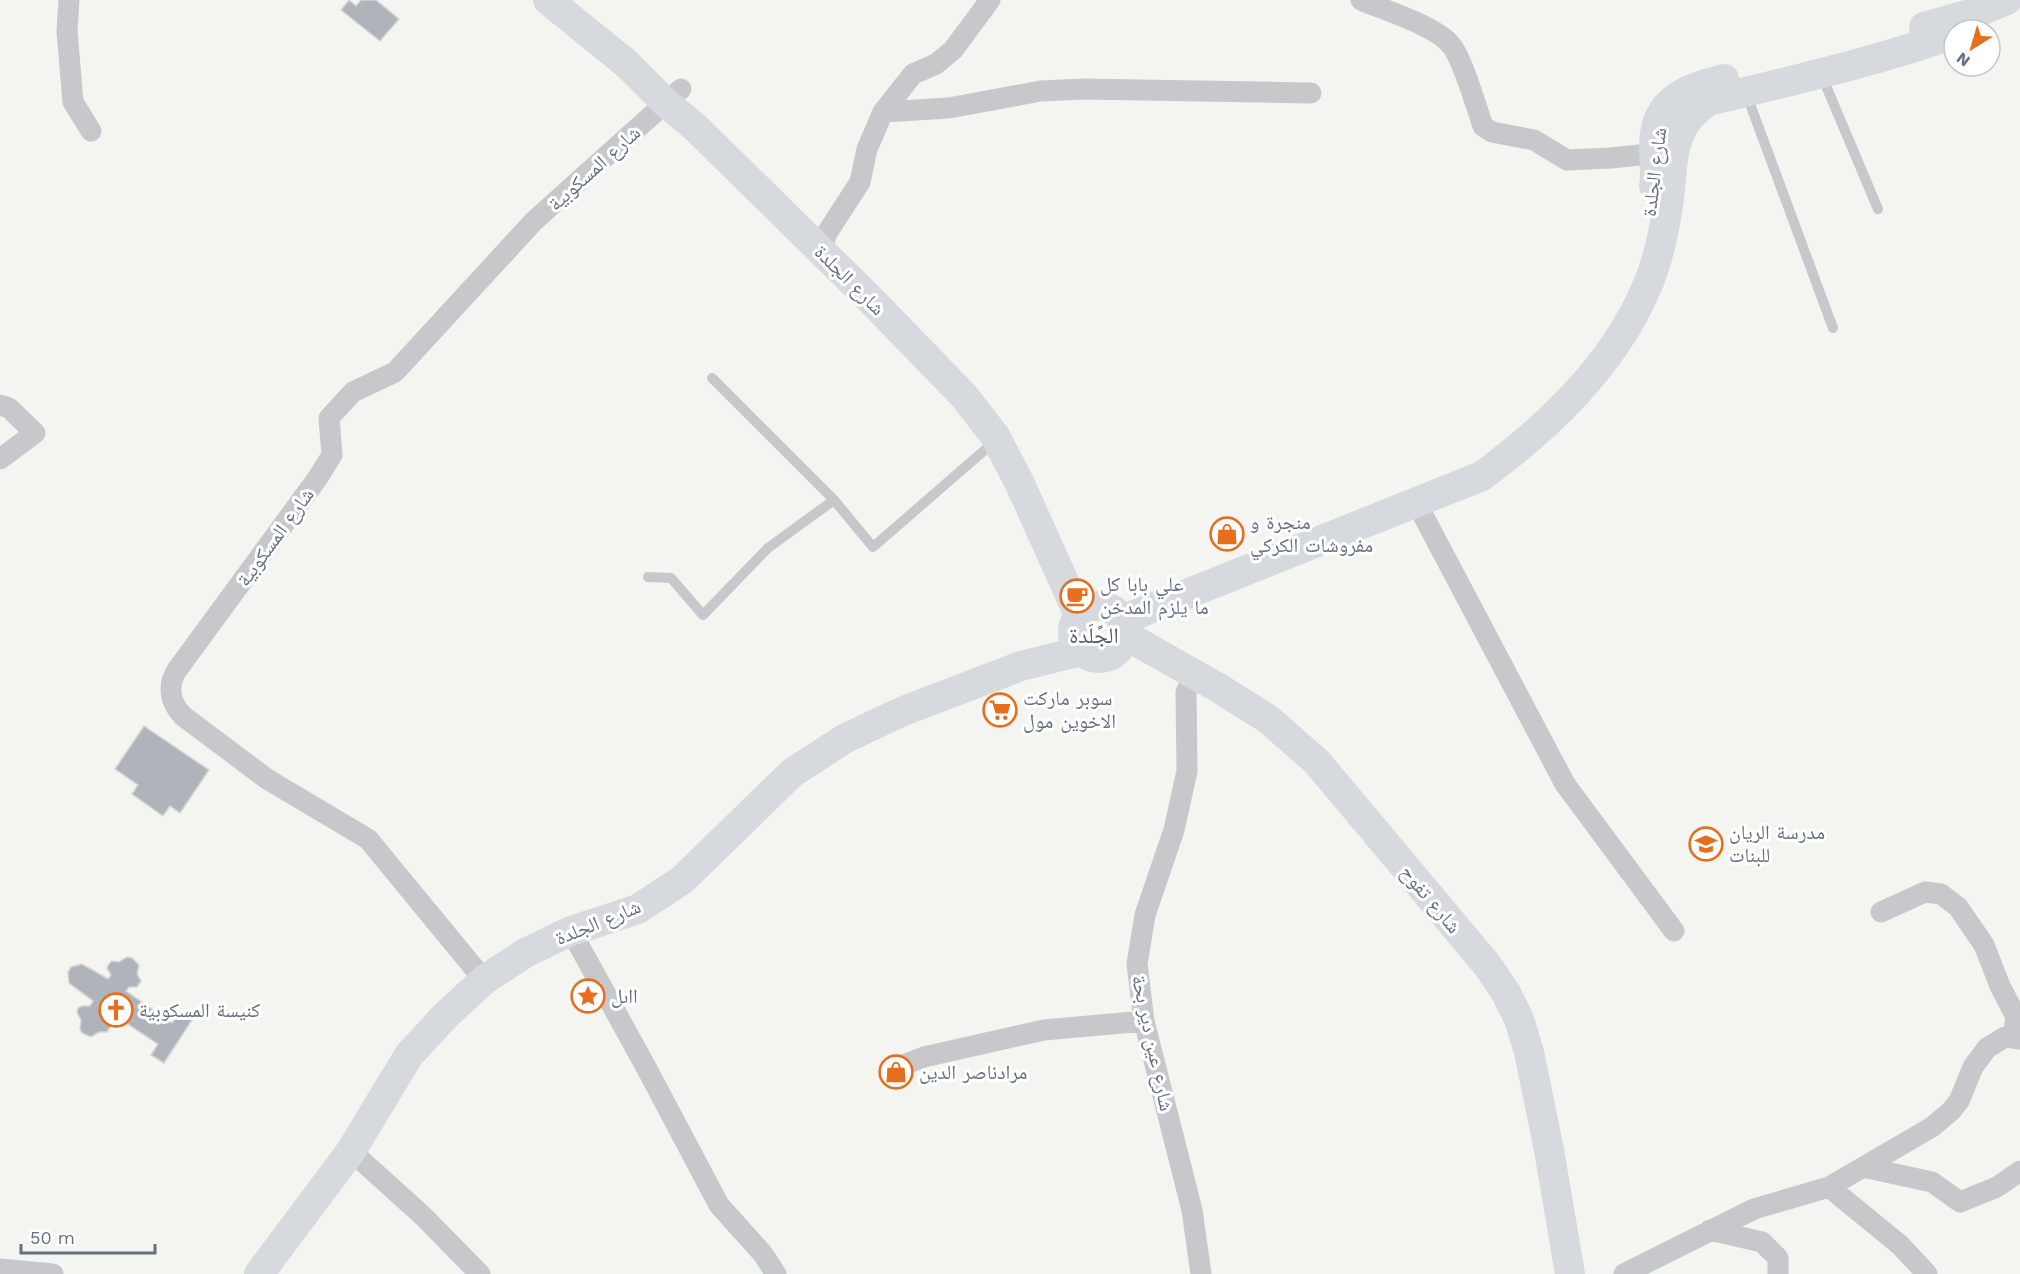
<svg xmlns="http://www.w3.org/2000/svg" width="2020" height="1274" font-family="'Work Sans','Noto Naskh Arabic',sans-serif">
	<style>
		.building { fill: #afb4ba; stroke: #d5d6d3; stroke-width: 1.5 }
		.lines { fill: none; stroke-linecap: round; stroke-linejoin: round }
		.lane { stroke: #c6c8cc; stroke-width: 10 }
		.street { stroke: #c6c8cc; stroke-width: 21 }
		.secondary { stroke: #d6d9de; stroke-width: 30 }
		.labels { text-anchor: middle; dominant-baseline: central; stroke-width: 6; stroke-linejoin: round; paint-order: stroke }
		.street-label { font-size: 20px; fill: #636f82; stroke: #fff }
		.poi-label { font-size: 20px; fill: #636f82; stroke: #fff; text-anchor: start }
		.quarter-label { font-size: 22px; fill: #515967; stroke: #fff }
	</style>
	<rect width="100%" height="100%" fill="#f4f5f0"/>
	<!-- building -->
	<path class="building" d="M349,0L356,6L361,0H376L399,19L380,41L341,10Z
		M144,726L209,770L180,813L170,806L163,816L132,794L138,785L115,769Z
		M127,957L132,958L139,965L137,974L141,981L137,987H129L126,991L172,1023L180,1012L192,1020L164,1063L151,1055L158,1044L111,1013L108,1018L111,1026L107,1032H99L91,1037L82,1033L80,1029L81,1020L77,1012L78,1008L82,1006H90L93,1001L69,983L68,972L71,967L82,964L108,979L111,975L107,968L109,964L112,961L119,962Z"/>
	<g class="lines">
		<!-- lane -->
		<path class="lane" d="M1821,74L1878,209
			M1746,93L1833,328
			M712,378L834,500L873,547L994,442
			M648,577L671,578L703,615L768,548L834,500"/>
		<!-- street -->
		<path class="street" d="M69,0L67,31L73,102L91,131
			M1361,0C1384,10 1436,26 1451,45C1463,59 1476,107 1483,126L1492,132L1534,140L1567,160L1611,158L1668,152
			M883,112L949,108L1041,91L1083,89L1311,93
			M821,251L827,233L860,182L867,149L883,112L913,74L936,64L953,50L990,0
			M0,405L9,408L35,433L0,459
			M1416,502L1565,784L1674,931
			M1194,674L1186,692L1187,771L1174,830L1145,915L1137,964L1144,1021L1192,1210L1201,1274
			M1881,912L1925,892L1941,894L1958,907L1984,945L2000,986L2016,1017L2013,1037
			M571,931L647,1069L719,1205L763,1254L776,1274
			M484,980L368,839L267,779L183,716C170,703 167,686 177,670L317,479L332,455L329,418L353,392L395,372L534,221L681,89
			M893,1069L924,1057L1044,1030L1144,1021
			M351,1151L423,1216L480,1274
			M1863,1167L1932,1182L1960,1202L1997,1187L2020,1171
			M1829,1187L1900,1245L1927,1274
			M1710,1230L1762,1242L1778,1258V1274
			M0,1269L53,1274
			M1624,1274L1754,1209L1829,1187L1932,1127L1951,1111L1959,1101L1973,1067L1987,1048L2005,1037L2020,1039"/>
		<!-- secondary -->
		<path class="secondary" d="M548,0L627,64L666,103L696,128L867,296L964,396L995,436L1020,484L1079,615
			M1924,27L1977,12L2007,0
			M1654,186C1657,169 1652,151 1655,134C1660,96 1693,87 1724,79
			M1073 632a26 26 0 1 1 52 0a26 26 0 1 1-52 0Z
			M1122,620L1482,476C1548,427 1611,368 1645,291C1658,263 1665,228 1669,198C1672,176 1671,151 1681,131C1686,118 1697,109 1708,101C1791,81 1874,62 1954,34
			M1125,635L1217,687L1268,719L1317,762L1488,966L1506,993L1519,1019L1529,1052L1549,1150L1570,1274
			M259,1274L351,1151L409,1055L445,1016L484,980L525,953L571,931L638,909L682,880L792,773L844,739L901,712L1021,666L1081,651"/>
	</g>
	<!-- icons -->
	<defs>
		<symbol id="shop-ring" viewBox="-11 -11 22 22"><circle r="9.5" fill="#fff" stroke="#e66f1f" stroke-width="1.5"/><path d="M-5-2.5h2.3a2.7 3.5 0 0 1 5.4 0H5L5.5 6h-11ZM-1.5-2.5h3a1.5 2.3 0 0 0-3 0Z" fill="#e66f1f"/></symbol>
		<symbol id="cafe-ring" viewBox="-11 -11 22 22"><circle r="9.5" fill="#fff" stroke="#e66f1f" stroke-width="1.5"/><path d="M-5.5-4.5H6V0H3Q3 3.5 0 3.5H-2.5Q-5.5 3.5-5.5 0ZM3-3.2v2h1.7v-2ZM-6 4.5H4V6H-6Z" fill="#e66f1f"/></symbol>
		<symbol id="supermarket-ring" viewBox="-11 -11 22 22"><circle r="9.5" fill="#fff" stroke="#e66f1f" stroke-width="1.5"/><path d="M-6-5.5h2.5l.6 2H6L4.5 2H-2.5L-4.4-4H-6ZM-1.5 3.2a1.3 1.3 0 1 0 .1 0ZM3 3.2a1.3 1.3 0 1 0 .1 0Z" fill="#e66f1f"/></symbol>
		<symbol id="school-ring" viewBox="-11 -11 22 22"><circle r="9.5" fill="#fff" stroke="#e66f1f" stroke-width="1.5"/><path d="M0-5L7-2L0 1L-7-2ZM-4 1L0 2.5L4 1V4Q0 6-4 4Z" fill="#e66f1f"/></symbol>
		<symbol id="sight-ring" viewBox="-11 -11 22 22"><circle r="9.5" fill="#fff" stroke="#e66f1f" stroke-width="1.5"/><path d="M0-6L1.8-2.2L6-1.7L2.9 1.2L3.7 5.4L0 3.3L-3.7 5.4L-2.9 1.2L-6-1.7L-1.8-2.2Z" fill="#e66f1f"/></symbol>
		<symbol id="church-ring" viewBox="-11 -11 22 22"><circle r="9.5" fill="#fff" stroke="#e66f1f" stroke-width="1.5"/><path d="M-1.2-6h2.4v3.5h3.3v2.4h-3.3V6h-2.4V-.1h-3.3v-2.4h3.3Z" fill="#e66f1f"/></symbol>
	</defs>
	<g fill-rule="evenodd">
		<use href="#shop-ring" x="1208" y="515" width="38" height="38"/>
		<use href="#cafe-ring" x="1058" y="577" width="38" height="38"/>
		<use href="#supermarket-ring" x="981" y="691" width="38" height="38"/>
		<use href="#school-ring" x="1687" y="825" width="38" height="38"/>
		<use href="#sight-ring" x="569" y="977" width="38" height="38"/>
		<use href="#church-ring" x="97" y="991" width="38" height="38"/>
		<use href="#shop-ring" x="877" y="1053" width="38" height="38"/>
	</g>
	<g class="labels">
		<!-- street labels -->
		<g class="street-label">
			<text transform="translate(594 168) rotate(-42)">شارع المسكوبية</text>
			<text transform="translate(1654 172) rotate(-83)">شارع الجلدة</text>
			<text transform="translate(850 280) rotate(45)">شارع الجلدة</text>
			<text transform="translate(275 537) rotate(-54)">شارع المسكوبية</text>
			<text transform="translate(1431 899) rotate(50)">شارع تفوح</text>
			<text transform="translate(598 922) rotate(-22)">شارع الجلدة</text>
			<text transform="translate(1153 1043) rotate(78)">شارع عين دير بحة</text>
		</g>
		<!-- poi labels -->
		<g class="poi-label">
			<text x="1250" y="522">منجرة و<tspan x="1250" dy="23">مفروشات الكركي</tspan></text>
			<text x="1100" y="584">علي بابا كل<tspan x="1100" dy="23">ما يلزم المدخن</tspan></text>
			<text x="1023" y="698">سوبر ماركت<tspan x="1023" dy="23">الاخوين مول</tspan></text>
			<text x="1729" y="832">مدرسة الريان<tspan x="1729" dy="23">للبنات</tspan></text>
			<text x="611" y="996">ااىل</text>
			<text x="139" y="1010">كنيسة المسكوبية</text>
			<text x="919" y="1072">مرادناصر الدين</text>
		</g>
		<!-- quarter labels -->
		<g class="quarter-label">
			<text x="1094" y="635">الجًلَدة</text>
		</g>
	</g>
	<!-- north arrow -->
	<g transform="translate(1972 48) rotate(217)"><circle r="28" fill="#ffffff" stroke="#c1c5cd" stroke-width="1.5"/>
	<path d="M0-4.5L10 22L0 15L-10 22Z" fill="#e66f1f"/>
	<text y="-9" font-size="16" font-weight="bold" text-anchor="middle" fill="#636f82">N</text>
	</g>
	<!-- scale -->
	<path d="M21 1244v9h134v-9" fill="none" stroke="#636f82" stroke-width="3"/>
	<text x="30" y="1244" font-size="18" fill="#636f82" stroke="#ffffff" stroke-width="4.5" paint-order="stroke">50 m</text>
</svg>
